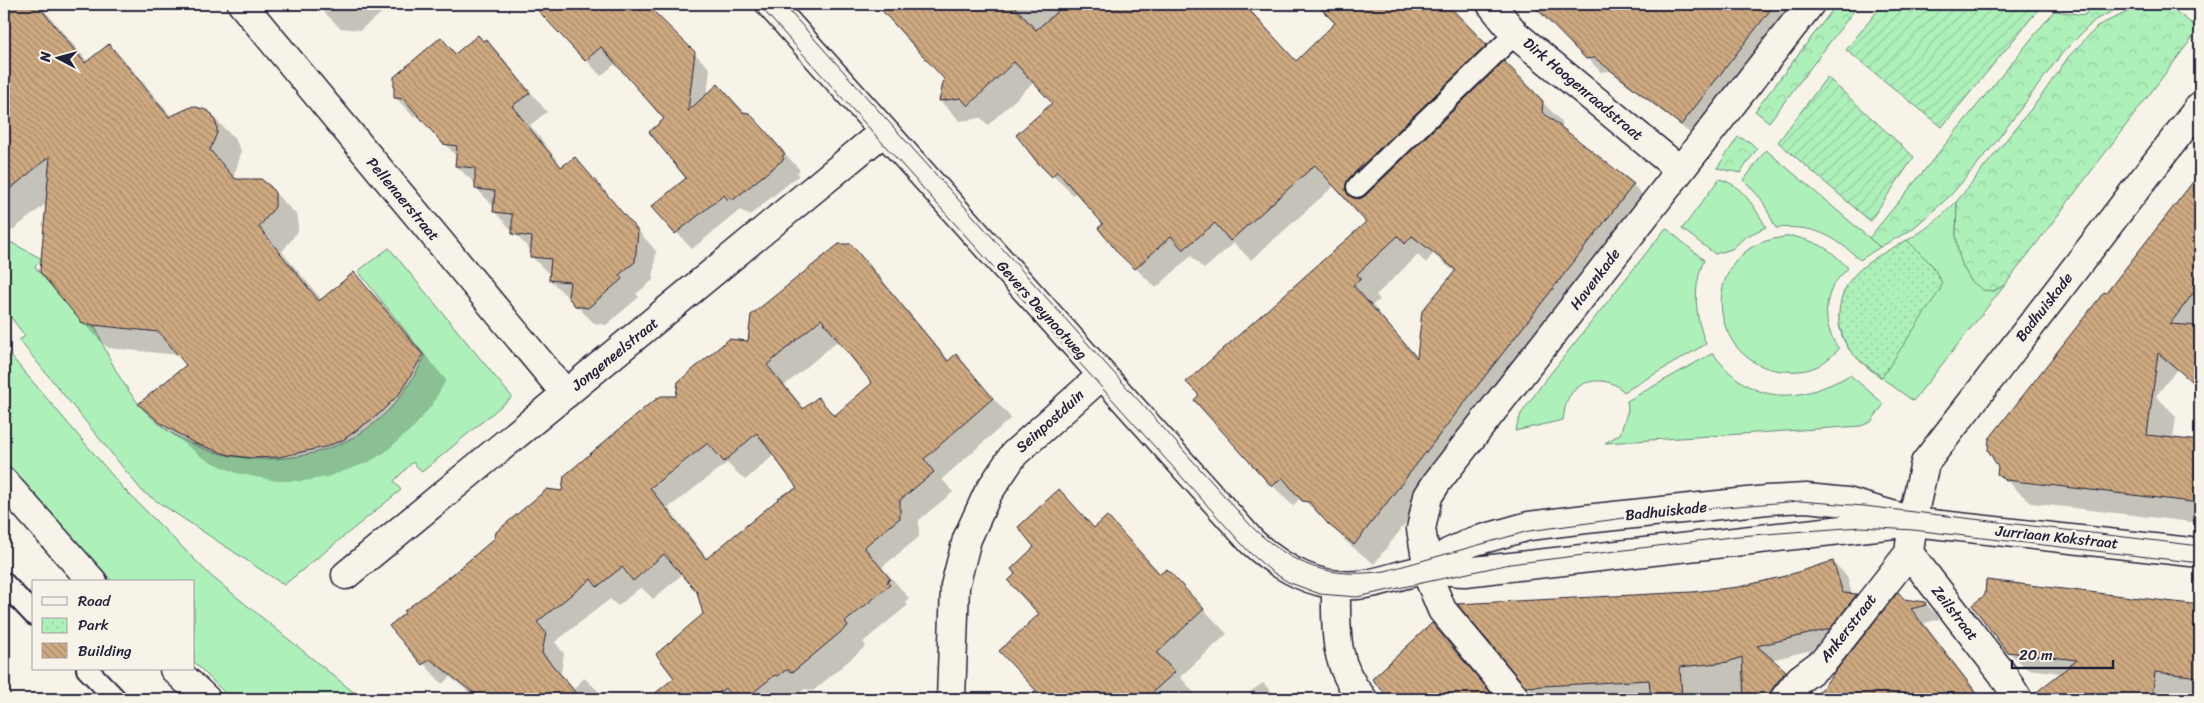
<svg xmlns="http://www.w3.org/2000/svg" width="2204" height="703" font-family="Sriracha,sans-serif">
	<style>
		.grass { fill: #adf0b9; stroke: #68897a }
		.forest { fill: url(#forest-crowns); stroke: #68897a }
		.park { fill: url(#park-dots); stroke: #68897a }
		.garden { fill: url(#garden-furrows); stroke: #68897a }
		.shadow { fill: #0003; fill-rule: evenodd }
		.building { fill: url(#building-back-hatch); stroke: #22223b; fill-rule: evenodd }
		.lines { fill: none; stroke-linecap: round; stroke-linejoin: round }
		.pedestrian-casing { stroke: #22223b; stroke-width: 24 }
		.minor-casing { stroke: #22223b; stroke-width: 31 }
		.secondary-casing { stroke: #22223b; stroke-width: 31 }
		.pedestrian { stroke: #f7f3e8; stroke-width: 20 }
		.minor { stroke: #f7f3e8; stroke-width: 28 }
		.secondary { stroke: #f7f3e8; stroke-width: 28 }
		.tram { stroke: #22223b; stroke-width: 1 }
		.labels { text-anchor: middle; dominant-baseline: central; stroke-width: 5; stroke-linejoin: round; paint-order: stroke }
		.street-label { font-size: 15px; fill: #22223b; stroke: #f7f3e8 }
	</style>
	<defs>
		<pattern id="forest-crowns" width="20" height="18" patternUnits="userSpaceOnUse" patternTransform="scale(1.25)"><rect width="20" height="18" fill="#adf0b9"/><path d="M2 6a3 3 0 1 1 6 0M12 15a3 3 0 1 1 6 0" fill="none" stroke="#95cea0"/></pattern>
		<pattern id="park-dots" width="8" height="8" patternUnits="userSpaceOnUse" patternTransform="scale(1.25)"><rect width="8" height="8" fill="#adf0b9"/><path d="M2 2h.1M6 6h.1" fill="none" stroke="#95cea0" stroke-width="1.8" stroke-linecap="round"/></pattern>
		<pattern id="garden-furrows" width="10" height="10" patternUnits="userSpaceOnUse" patternTransform="scale(1.25)"><rect width="10" height="10" fill="#adf0b9"/><path d="M-1 1l2-2M0 10L10 0M9 11l2-2" fill="none" stroke="#95cea0"/></pattern>
		<pattern id="building-back-hatch" width="6" height="6" patternUnits="userSpaceOnUse" patternTransform="scale(1.25)"><rect width="6" height="6" fill="#cfaa81"/><path d="M-1 5l2 2M0 0l6 6M5-1l2 2" fill="none" stroke="#a88a6b"/></pattern>
	</defs>
	<rect width="100%" height="100%" fill="#f7f3e8"/>
	<filter id="ink" filterUnits="userSpaceOnUse"><feTurbulence type="fractalNoise" baseFrequency=".02" numOctaves="2"/><feDisplacementMap in="SourceGraphic" scale="10" xChannelSelector="R" yChannelSelector="G"/><feConvolveMatrix kernelMatrix="1 2 1 2 8 2 1 2 1" color-interpolation-filters="sRGB"/></filter>
	<g filter="url(#ink)">
		<!-- grass -->
		<path class="grass" d="M1766,150L1880,247L1860,260C1833,235 1815,225 1776,228L1762,200L1744,180Z
			M1719,179C1742,184 1755,208 1766,227L1745,237L1732,249L1715,254L1682,229Z
			M1957,201L1956,236L1993,291L2005,285L1913,401C1894,386 1870,372 1853,354C1844,345 1838,328 1839,316C1843,266 1880,258 1916,235C1932,225 1944,214 1957,201Z
			M1666,228L1704,260C1692,289 1695,316 1706,344L1624,392C1609,375 1577,377 1567,401C1565,406 1564,414 1563,420L1515,431L1521,414L1543,383Z
			M4,235L12,243L42,259L35,267L85,325L95,326C110,363 128,398 159,424C217,471 314,470 372,425C396,407 412,382 425,356L358,271L389,248L512,397L422,472L413,462L394,481L401,490L284,585L143,492L19,340L25,336L10,316L4,321Z
			M1792,236C1820,243 1828,247 1848,268C1843,274 1836,280 1833,286C1822,307 1826,332 1839,349C1833,355 1825,362 1818,366C1807,371 1796,372 1784,371C1724,368 1699,290 1745,252C1758,241 1776,238 1792,236Z
			M4,348L123,488L211,576L362,699H231L194,662V582H113L4,467Z
			M1713,353C1751,406 1797,404 1850,375L1884,404L1871,422L1861,426L1605,443L1620,434L1628,410L1627,401Z"/>
		<!-- forest -->
		<path class="forest" d="M1837,4H1859L1769,122L1755,111Z
			M2094,4H2127L2095,20L2063,52L1992,147L1950,196L1911,230L1880,247L1869,238L2054,11L2085,15Z
			M2145,4H2166L2199,29L2005,285L1993,291L1983,290L1971,281L1963,267L1958,252L1956,236L1957,201L2039,99L2069,56L2099,25Z
			M1738,137L1750,142L1757,149L1740,173L1717,168Z"/>
		<!-- park -->
		<path class="park" d="M1907,240L1932,265L1942,283L1940,290L1882,377C1872,369 1860,362 1852,353C1843,342 1838,326 1839,313C1842,271 1875,258 1907,240Z"/>
		<!-- garden -->
		<path class="garden" d="M1883,4H2041L2042,5L1942,127L1846,50Z
			M1827,77L1914,157L1870,221L1778,142Z"/>
		<!-- shadow -->
		<path class="shadow" d="M4,4H39L88,62L109,46L133,70L172,117L211,115L235,139L241,151L240,157L234,175L238,180L270,188L295,213L298,218V231L282,252L322,300L354,274L378,298L446,380L432,405L415,426L384,453L367,463L327,477L304,481H276L236,473L203,458L164,428L140,404L188,365L180,355L108,348L84,324L48,202L5,236L4,235Z
			M324,4H393L360,30L340,28L323,11Z
			M534,4H646L710,69L707,96L718,86L778,146L800,170L797,173L799,175L750,215L740,210L692,249L653,207L688,178L666,119L616,63L601,76Z
			M878,4H1244L1273,36L1188,121L1296,62L1336,23L1328,15L1340,4H1445L1562,122V129L1633,185L1653,205L1374,564L1349,544L1301,497L1293,506L1273,486L1368,222L1335,185L1251,260L1234,243L1204,269L1191,256L1156,288L1119,252L1105,224L1077,191L1073,195L1038,161L1053,103L1034,82L988,125L981,118L960,121L940,101L945,79ZM1433,254L1455,272L1418,358L1372,305L1380,300L1376,295L1418,255L1426,263Z
			M1534,4H1799L1695,137L1610,71L1601,72Z
			M441,39L457,55L486,41L504,59L547,112L530,125L561,165L563,168L575,159L656,251L653,280L636,294L639,297L606,325L594,323L550,280L551,276L532,257V252L494,211V207L476,188V184L456,166L457,157L421,117L413,116L395,97Z
			M2200,174V391L2177,369L2156,396L2176,416L2173,439L2199,442L2200,436V523L2031,503L1998,473L2000,467L1990,440Z
			M851,246L870,265L949,361L956,356L1011,418L942,479L953,492L919,520V537L882,567L909,598L905,602L908,605L863,642L866,646L813,691L805,689L788,699H679L668,685L676,679L705,615L698,592L683,574L653,599L641,587L618,606L610,599L555,642L564,654L561,673L574,689L584,678L607,699H478L450,677L442,684L391,626L407,613L406,611L496,538L563,492L678,397L749,342ZM839,340L874,383L836,416L818,399L805,409L785,385ZM774,455L799,489L708,559L668,508L727,463L745,480Z
			M1059,491L1095,529L1161,575L1167,570L1227,634L1180,677L1198,697L1195,699H1026L1037,690L1040,614L1036,547Z
			M1833,562L1847,576L1852,595L1856,596L1870,609L1844,642L1771,660L1799,686L1790,699H1651V694L1540,699L1527,686L1692,593L1739,588L1786,577Z
			M1905,601L1925,603L1939,617V619L1924,623L1982,699H1804L1810,693L1816,698Z
			M2194,605L2200,606V699H2046L2039,691L2062,673L2027,669L2008,651Z
			M1432,625L1448,641L1497,699H1382L1387,694Z
			M1263,683L1279,699H1239Z"/>
		<!-- building -->
		<path class="building" d="M4,4H37L85,63L109,44L169,117L193,106L206,110L212,114L217,126V133L210,150L235,179H261L271,187L275,193V207L259,227L319,301L354,272L423,355L400,393L379,414L343,440L325,447L279,457L251,458L229,455L194,443L159,422L138,404L186,365L159,332L83,324L40,272L50,156L4,194Z
			M532,4H646L695,52L688,111L718,84L743,112L749,113L763,128L785,154L782,156L784,159L733,200L731,197L728,200L724,195L675,234L651,207L686,178L649,132L664,119L601,47L585,61Z
			M876,4H1012L1036,30L1066,4H1244L1296,61L1335,23L1316,4H1447L1487,45L1349,178L1345,189L1349,196L1359,199L1365,196L1504,61L1543,101L1542,112L1634,184L1354,545L1328,524L1309,502L1302,501L1282,477L1272,487L1194,400L1199,395L1186,382L1366,222L1315,165L1230,241L1215,223L1183,250L1171,236L1135,269L1118,253L1098,228L1103,224L1057,171L1052,177L1037,162L1016,135L1052,103L1014,62L968,106L961,98L939,101L944,79ZM1398,236L1405,244L1412,236L1456,270L1422,311L1417,358L1353,285L1361,279L1357,274Z
			M1532,4H1775L1681,125L1595,58L1586,59Z
			M478,35L483,41L486,39L530,93L512,106L543,145L561,167L575,157L638,231L635,262L619,275L622,279L588,308L575,306L568,297L570,282L549,280L551,259L530,257L532,237L512,234V214L493,212L495,191L475,189V168L455,166L457,146L443,144L404,99L394,98V77L441,37L455,54Z
			M2200,173V284L2170,324L2200,326V388L2158,353L2147,435L2200,441V503L2006,480L1997,474L1998,467L1988,450L1989,439L2104,292L2106,293Z
			M839,244H851L948,361L956,354L993,398L924,459L934,472L900,500V518L864,547L890,579L887,582L890,585L845,622L848,626L793,672L786,670L778,676L775,675L745,699L736,692L731,696L725,688L711,699H648L674,678L656,654L703,614L697,592L664,554L633,581L622,567L597,587L591,579L537,622L546,633L542,653L581,699H481L430,659L422,665L389,626L405,613L404,611L452,575L495,538L496,532L547,489L562,491L564,476L648,405L661,396H676L678,382L729,339L748,341L751,315ZM821,319L872,383L834,416L818,397L803,409L767,365ZM757,433L797,488L783,495L706,559L650,488L708,443L724,462Z
			M1059,489L1094,528L1107,516L1160,574L1167,569L1204,609L1157,653L1175,672L1145,699H1044L999,651L1039,614L1008,581L1015,574L1011,569L1034,547L1018,527Z
			M1833,561L1843,593L1857,594L1830,629L1757,646L1786,671L1772,689L1769,699H1744L1742,657L1728,662L1680,667L1682,699H1651L1649,680L1526,687L1457,604L1692,592L1739,587L1785,576Z
			M1986,580L2200,605V677L2155,672L2152,699H2034L2033,695L2077,660L2007,652L1972,605L1985,595Z
			M1898,592L1904,599L1925,602L1926,605L1911,609L1981,699H1804L1810,691L1816,696Z
			M1432,623L1496,699H1390L1372,679Z"/>
		<g class="lines">
			<defs>
				<path id="pedestrian" d="M1357,187L1515,34
					M4,583L34,615
					M87,669L116,699"/>
				<path id="minor" d="M242,4L566,394
					M1491,4L1515,34L1680,170
					M4,482L93,582
					M346,575L883,132
					M1336,585C1336,630 1333,664 1363,699
					M174,669L206,699
					M951,699L955,586L967,539L988,493L1014,454L1101,376
					M1516,699L1442,610L1430,581L1421,529L1428,496L1437,482L1810,4
					M1784,699L1800,679L1824,661L1909,553
					M2018,699L2002,673L1909,553L1914,512L1925,463L2200,106"/>
				<path id="secondary" d="M770,4L1252,542C1284,571 1321,591 1366,584C1386,581 1406,572 1426,570C1438,569 1452,572 1465,572L1913,522L2200,553
					M1426,570L1448,553L1472,542L1529,526L1586,519L1767,500L1806,498L1847,502L1902,518"/>
			</defs>
			<!-- pedestrian casing -->
			<use href="#pedestrian" class="pedestrian-casing"/>
			<!-- minor casing -->
			<use href="#minor" class="minor-casing"/>
			<!-- secondary casing -->
			<use href="#secondary" class="secondary-casing"/>
			<!-- pedestrian -->
			<use href="#pedestrian" class="pedestrian"/>
			<!-- minor -->
			<use href="#minor" class="minor"/>
			<!-- secondary -->
			<use href="#secondary" class="secondary"/>
			<!-- tram -->
			<path class="tram" d="M758,4L1249,552L1271,571L1288,582L1320,594L1357,597L1510,564L1739,536L1860,527L1913,530L2200,563
				M783,4L1253,528C1294,566 1329,579 1385,571L1529,531L1676,511L1800,501L1864,506L2200,546"/>
		</g>
	</g>
	<g class="labels">
		<!-- street labels -->
		<g class="street-label">
			<text transform="translate(1583 89) rotate(40)">Dirk Hoogenraadstraat</text>
			<text transform="translate(403 199) rotate(50)">Pellenaerstraat</text>
			<text transform="translate(1595 279) rotate(-53)">Havenkade</text>
			<text transform="translate(2044 307) rotate(-52)">Badhuiskade</text>
			<text transform="translate(1042 310) rotate(48)">Gevers Deynootweg</text>
			<text transform="translate(615 354) rotate(-39)">Jongeneelstraat</text>
			<text transform="translate(1050 421) rotate(-42)">Seinpostduin</text>
			<text transform="translate(1666 511) rotate(-6)">Badhuiskade</text>
			<text transform="translate(2057 537) rotate(6)">Jurriaan Kokstraat</text>
			<text transform="translate(1955 613) rotate(52)">Zeilstraat</text>
			<text transform="translate(1848 628) rotate(-52)">Ankerstraat</text>
		</g>
	</g>
	<!-- margin -->
	<rect width="2204" height="703" fill="none" stroke="#f7f3e8" stroke-width="20"/>
	<rect x="10" y="10" width="2184" height="683" fill="none" stroke="#22223b" stroke-width="2" filter="url(#ink)"/>
	<!-- legend -->
	<rect x="32" y="580" width="162" height="90" fill="#f7f3e8" stroke="#a29fa3"/>
	<rect x="42" y="597" width="25" height="8" fill="#f7f3e8" stroke="#a29fa3"/>
	<text x="78" y="606" font-size="15" fill="#22223b">Road</text>
	<rect x="42" y="618" width="25" height="15" fill="url(#park-dots)" stroke="#a29fa3"/>
	<text x="78" y="630" font-size="15" fill="#22223b">Park</text>
	<rect x="42" y="643" width="25" height="15" fill="url(#building-back-hatch)" stroke="#a29fa3"/>
	<text x="78" y="656" font-size="15" fill="#22223b">Building</text>
	<!-- north arrow -->
	<g transform="translate(58 58) rotate(276)" stroke="#f7f3e8" stroke-width="4" paint-order="stroke">
	<path d="M0-4L9 19L0 12L-9 19Z" fill="#22223b"/>
	<text y="-8" font-size="14" font-weight="bold" text-anchor="middle" fill="#22223b">N</text>
	</g>
	<!-- scale -->
	<path d="M2012 660v8h101v-8" fill="none" stroke="#22223b" stroke-width="2.5"/>
	<text x="2019" y="660" font-size="15" fill="#22223b" stroke="#f7f3e8" stroke-width="4" paint-order="stroke">20 m</text>
</svg>
